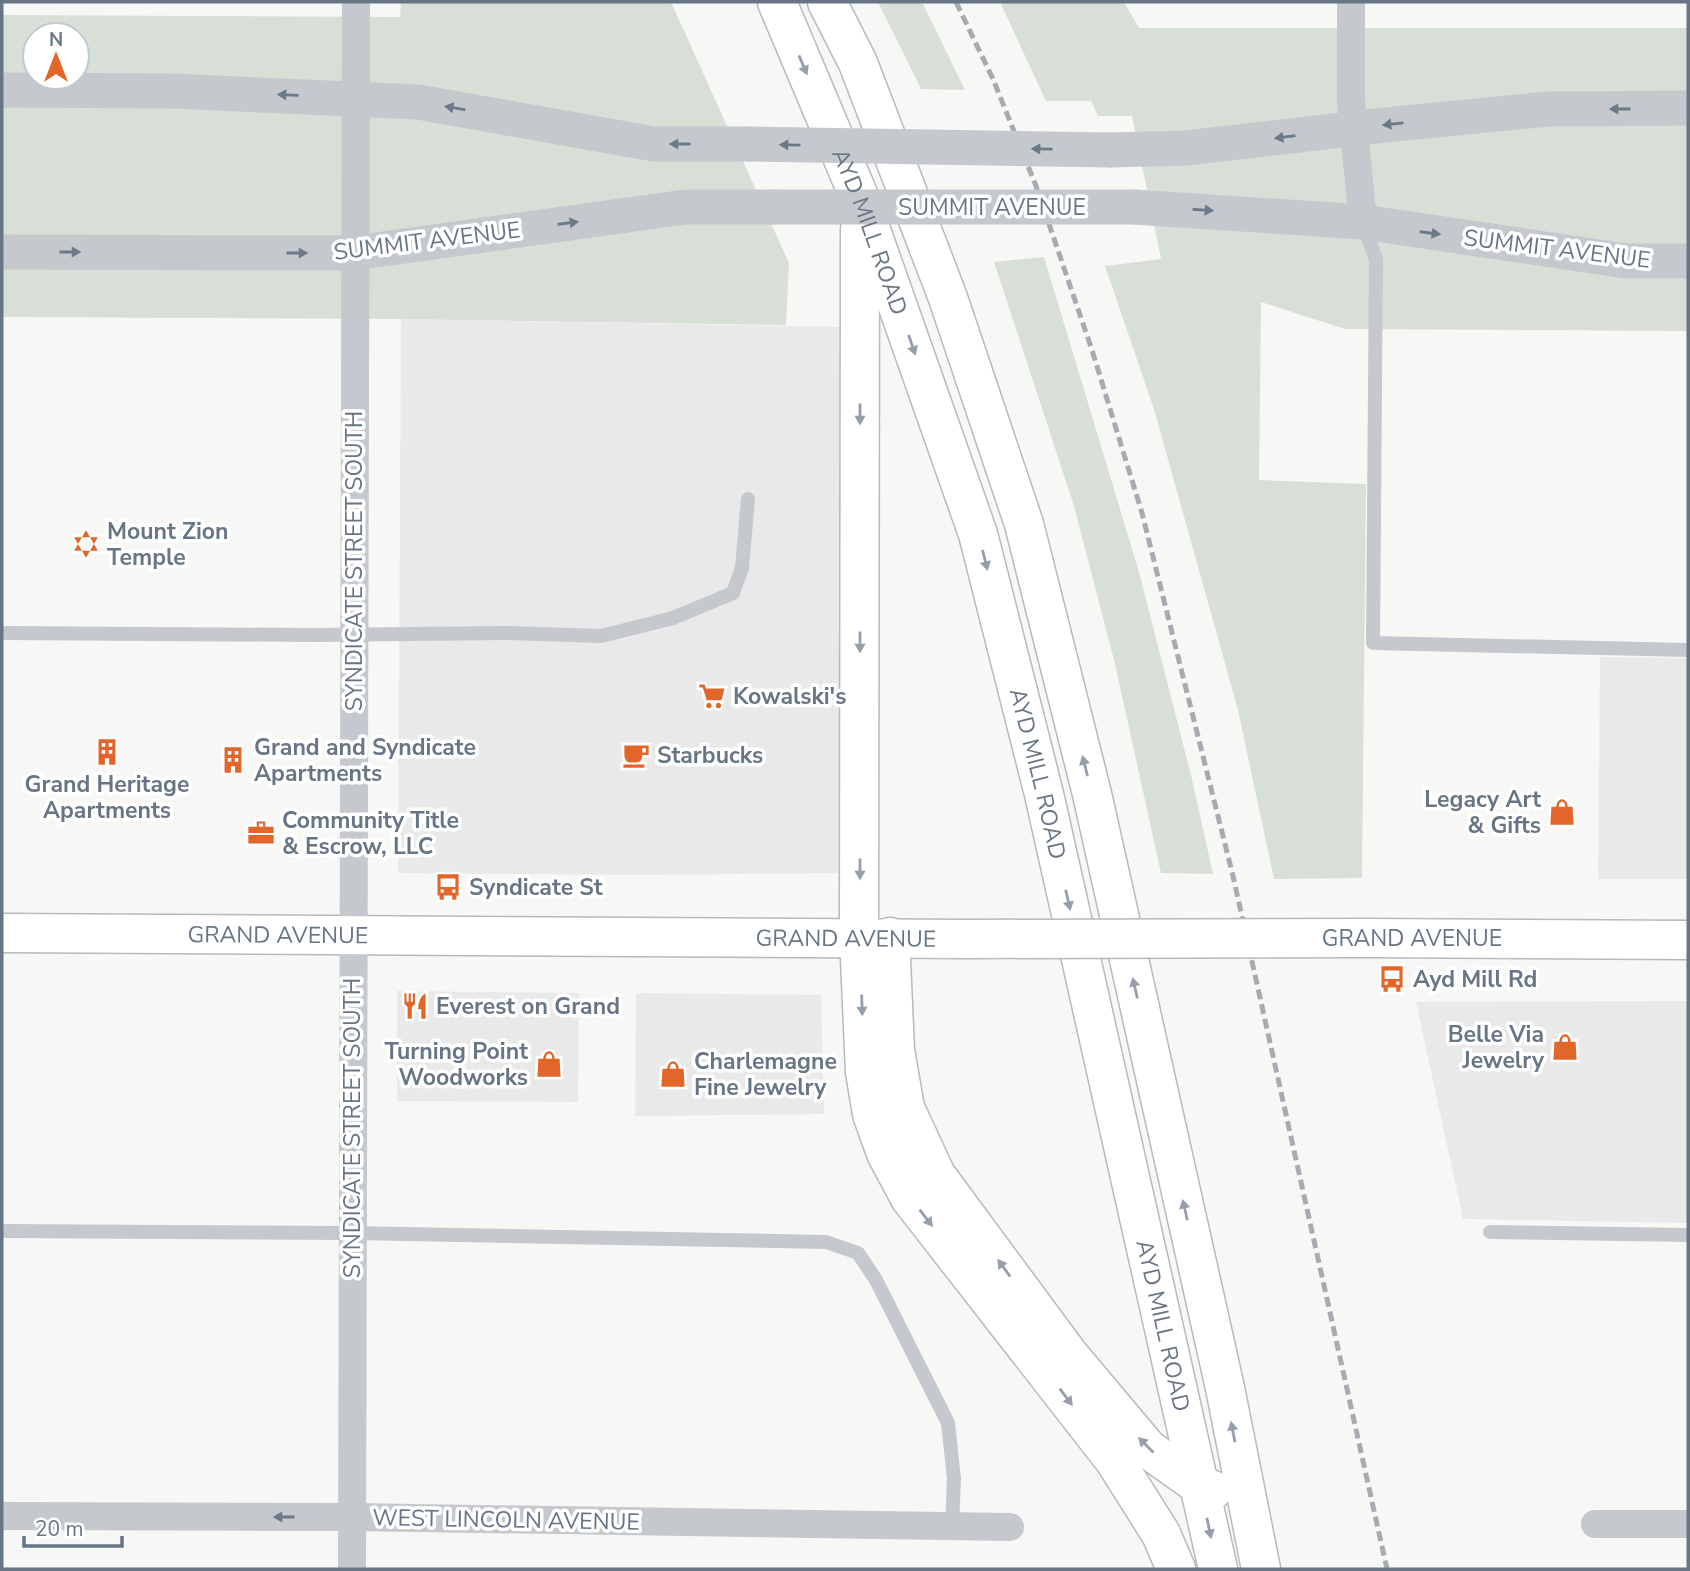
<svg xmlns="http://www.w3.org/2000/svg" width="1690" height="1571" font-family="'Nunito Sans',sans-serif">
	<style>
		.built { fill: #e8e9e8 }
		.green { fill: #d8dfd6; fill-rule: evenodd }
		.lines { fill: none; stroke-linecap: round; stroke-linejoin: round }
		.secondary-casing { stroke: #b5babf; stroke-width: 41 }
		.service { stroke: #c5c8cc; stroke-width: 14 }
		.minor { stroke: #c5c8cc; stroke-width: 28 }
		.tertiary { stroke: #c5c8cc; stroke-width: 35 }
		.secondary { stroke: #fff; stroke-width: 38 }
		.rail { stroke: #a6abb1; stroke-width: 5; stroke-dasharray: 10 5; stroke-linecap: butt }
		.secondary-bridge-casing { stroke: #b5babf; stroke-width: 41; stroke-linecap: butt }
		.tertiary-bridge { stroke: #c5c8cc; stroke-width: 35 }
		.secondary-bridge { stroke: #fff; stroke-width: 38 }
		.oneway { fill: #959eaa }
		.oneway2 { fill: #6c7989 }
		.labels { text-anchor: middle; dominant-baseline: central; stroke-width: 7; stroke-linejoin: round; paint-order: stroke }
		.street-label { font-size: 23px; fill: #677585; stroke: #fff }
		.poi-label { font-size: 23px; font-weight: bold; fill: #677585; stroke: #fff; text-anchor: start }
	</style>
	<rect width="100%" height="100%" fill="#f7f8f5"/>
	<!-- built -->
	<path class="built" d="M401,319L845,327L838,873L637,875L398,873Z
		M1600,657L1688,658V879H1598Z
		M397,991L579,993L578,1102L397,1101Z
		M636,993L821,995L824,1114L635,1116Z
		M1688,1001V1223L1463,1219L1416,1002Z"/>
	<!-- green -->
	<path class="green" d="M401,2H671L789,263L786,325L401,319L2,317V15L400,17ZM35,35H77V77H35Z
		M878,2H922L965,90L921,89Z
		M1000,2H1124L1139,28H1688V331L1345,329L1261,302L1259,480L1366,484L1362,878L1274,879L1238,710L1154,409L1105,266L1161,259L1132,116H1098L1091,101H1046Z
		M1044,257L1139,572L1191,775L1213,874L1161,873L1115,664L1074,506L994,262Z"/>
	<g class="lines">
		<defs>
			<g id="secondary">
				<path id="s1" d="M777,2L860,199L978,534L1044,794L1218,1569"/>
				<path d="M827,2L858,63L948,298L1024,524L1092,794L1225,1388L1261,1569"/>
				<path d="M860,229L859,937L865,1072L872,1114L886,1153L910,1198L1115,1461L1161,1534L1176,1569"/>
				<path id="s2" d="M2,933L966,939"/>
				<path d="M890,937L895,1050L905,1108L936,1175L1069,1355L1148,1449L1200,1486L1213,1490"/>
				<path d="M1369,938L1688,940"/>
			</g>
		</defs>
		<!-- secondary casing -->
		<use href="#secondary" class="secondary-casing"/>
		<!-- service -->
		<path class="service" d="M1363,224L1376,259L1373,643L1688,650
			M2,633L314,635L508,633L601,636L673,618L733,593L742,568L748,499
			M2,1231L352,1233L826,1242L858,1253L876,1280L948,1423L954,1479L952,1526
			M1490,1232L1688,1235"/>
		<!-- minor -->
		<path class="minor" d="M1351,2V101L1363,222
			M2,1516L352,1517L1010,1527
			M1595,1524H1688
			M352,1569L356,2"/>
		<!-- tertiary -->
		<path class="tertiary" d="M2,90L172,91L418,102L654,144H748
			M1110,150L1186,148L1385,125L1549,109L1688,108
			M1134,207L1363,222L1626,261H1688
			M2,252L354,253L685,207H773"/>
		<!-- secondary -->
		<use href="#secondary" class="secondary"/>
		<!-- rail -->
		<path class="rail" d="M956,2L993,79L1036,186L1092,350L1142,513L1233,876L1387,1569"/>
		<defs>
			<path id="secondary-bridge" d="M966,939L1369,938"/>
		</defs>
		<!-- secondary-bridge casing -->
		<use href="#secondary-bridge" class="secondary-bridge-casing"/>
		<!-- tertiary-bridge -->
		<path class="tertiary-bridge" d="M748,144L1110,150
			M773,207H1134"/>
		<!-- secondary-bridge -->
		<use href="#secondary-bridge" class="secondary-bridge"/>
	</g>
	<!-- one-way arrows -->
	<defs><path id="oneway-solid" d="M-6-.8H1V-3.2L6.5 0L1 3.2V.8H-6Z" transform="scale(1.75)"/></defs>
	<g class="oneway">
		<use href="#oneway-solid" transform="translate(803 65) rotate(67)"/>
		<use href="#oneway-solid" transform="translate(912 345) rotate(71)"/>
		<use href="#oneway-solid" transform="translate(860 414) rotate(90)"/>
		<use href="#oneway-solid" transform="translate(985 560) rotate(76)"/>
		<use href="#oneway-solid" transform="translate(860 642) rotate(90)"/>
		<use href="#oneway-solid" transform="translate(1085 766) rotate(-104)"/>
		<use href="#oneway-solid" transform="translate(860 869) rotate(90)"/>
		<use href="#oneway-solid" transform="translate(1068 900) rotate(77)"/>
		<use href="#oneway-solid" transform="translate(1135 988) rotate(-103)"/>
		<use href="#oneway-solid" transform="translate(862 1005) rotate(88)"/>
		<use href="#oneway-solid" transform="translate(1185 1210) rotate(-103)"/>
		<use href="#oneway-solid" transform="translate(926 1218) rotate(52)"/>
		<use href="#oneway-solid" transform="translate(1004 1268) rotate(-126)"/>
		<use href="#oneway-solid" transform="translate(1066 1397) rotate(53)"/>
		<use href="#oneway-solid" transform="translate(1233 1432) rotate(-101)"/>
		<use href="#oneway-solid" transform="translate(1146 1445) rotate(-135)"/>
		<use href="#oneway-solid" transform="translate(1209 1528) rotate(78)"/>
	</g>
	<g class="oneway2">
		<use href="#oneway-solid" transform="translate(288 95) rotate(-178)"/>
		<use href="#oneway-solid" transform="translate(455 108) rotate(-170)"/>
		<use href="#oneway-solid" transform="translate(1620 109) rotate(180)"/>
		<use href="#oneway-solid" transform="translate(1393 124) rotate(174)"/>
		<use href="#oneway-solid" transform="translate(1285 137) rotate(173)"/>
		<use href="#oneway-solid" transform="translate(680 144) rotate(180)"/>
		<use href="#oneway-solid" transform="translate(790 145) rotate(-179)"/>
		<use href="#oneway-solid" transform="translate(1042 149) rotate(-179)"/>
		<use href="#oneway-solid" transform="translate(1203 210) rotate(4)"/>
		<use href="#oneway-solid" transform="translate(568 223) rotate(-8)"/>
		<use href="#oneway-solid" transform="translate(1430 233) rotate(8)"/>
		<use href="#oneway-solid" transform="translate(70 252)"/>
		<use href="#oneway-solid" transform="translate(297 253)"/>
		<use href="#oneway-solid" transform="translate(284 1517) rotate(-180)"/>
	</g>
	<!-- icons -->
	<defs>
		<symbol id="synagogue-bare" viewBox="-9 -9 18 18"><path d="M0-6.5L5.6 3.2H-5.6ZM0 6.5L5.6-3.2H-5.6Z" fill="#e2652a" stroke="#fff" stroke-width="2.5" paint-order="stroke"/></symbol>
		<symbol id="supermarket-bare" viewBox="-9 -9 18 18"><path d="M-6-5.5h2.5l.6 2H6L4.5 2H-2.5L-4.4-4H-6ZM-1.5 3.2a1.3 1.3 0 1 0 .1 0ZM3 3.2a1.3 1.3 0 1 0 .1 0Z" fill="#e2652a" stroke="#fff" stroke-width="2.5" paint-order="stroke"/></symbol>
		<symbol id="building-bare" viewBox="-9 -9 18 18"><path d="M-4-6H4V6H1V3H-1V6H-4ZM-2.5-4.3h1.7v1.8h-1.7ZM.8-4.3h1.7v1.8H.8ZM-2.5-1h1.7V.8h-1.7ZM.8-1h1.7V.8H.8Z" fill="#e2652a" stroke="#fff" stroke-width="2.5" paint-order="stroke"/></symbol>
		<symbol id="cafe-bare" viewBox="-9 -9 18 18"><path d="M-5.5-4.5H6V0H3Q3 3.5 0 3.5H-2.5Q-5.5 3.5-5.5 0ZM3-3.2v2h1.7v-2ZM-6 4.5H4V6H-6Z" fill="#e2652a" stroke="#fff" stroke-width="2.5" paint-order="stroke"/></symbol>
		<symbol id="shop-bare" viewBox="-9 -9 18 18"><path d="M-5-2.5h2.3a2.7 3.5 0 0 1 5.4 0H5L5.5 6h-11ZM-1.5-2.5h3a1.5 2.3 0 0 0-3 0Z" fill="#e2652a" stroke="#fff" stroke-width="2.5" paint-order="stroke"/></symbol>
		<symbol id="office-bare" viewBox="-9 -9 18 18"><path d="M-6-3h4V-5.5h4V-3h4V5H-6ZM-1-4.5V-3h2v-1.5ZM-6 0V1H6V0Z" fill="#e2652a" stroke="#fff" stroke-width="2.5" paint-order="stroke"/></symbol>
		<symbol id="bus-bare" viewBox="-9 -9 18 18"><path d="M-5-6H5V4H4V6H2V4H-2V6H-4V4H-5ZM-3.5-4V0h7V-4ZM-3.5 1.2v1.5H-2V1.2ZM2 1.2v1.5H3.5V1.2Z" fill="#e2652a" stroke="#fff" stroke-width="2.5" paint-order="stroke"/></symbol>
		<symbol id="restaurant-bare" viewBox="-9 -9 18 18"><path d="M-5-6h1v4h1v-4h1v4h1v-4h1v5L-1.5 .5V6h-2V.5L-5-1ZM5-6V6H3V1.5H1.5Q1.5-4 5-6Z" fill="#e2652a" stroke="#fff" stroke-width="2.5" paint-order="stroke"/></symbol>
	</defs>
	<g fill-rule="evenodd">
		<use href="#synagogue-bare" x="67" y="525" width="38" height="38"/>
		<use href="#supermarket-bare" x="693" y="677" width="38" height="38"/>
		<use href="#building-bare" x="88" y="733" width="38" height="38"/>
		<use href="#cafe-bare" x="617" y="736" width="38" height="38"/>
		<use href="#building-bare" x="214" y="741" width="38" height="38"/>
		<use href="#shop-bare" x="1543" y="793" width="38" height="38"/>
		<use href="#office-bare" x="242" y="814" width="38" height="38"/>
		<use href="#bus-bare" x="429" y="868" width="38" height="38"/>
		<use href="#bus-bare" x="1373" y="960" width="38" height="38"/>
		<use href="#restaurant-bare" x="396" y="987" width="38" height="38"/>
		<use href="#shop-bare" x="1546" y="1028" width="38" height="38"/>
		<use href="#shop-bare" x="530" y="1045" width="38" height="38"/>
		<use href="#shop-bare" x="654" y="1055" width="38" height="38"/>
	</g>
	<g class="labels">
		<!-- street labels -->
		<g class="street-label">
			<text x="992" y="207">SUMMIT AVENUE</text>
			<text stroke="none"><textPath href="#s1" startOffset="248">AYD MILL ROAD</textPath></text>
			<text transform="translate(427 241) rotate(-7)">SUMMIT AVENUE</text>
			<text transform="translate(1557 249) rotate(7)">SUMMIT AVENUE</text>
			<text transform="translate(354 561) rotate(-90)">SYNDICATE STREET SOUTH</text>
			<text stroke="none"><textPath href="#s1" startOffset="816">AYD MILL ROAD</textPath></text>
			<text stroke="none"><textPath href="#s2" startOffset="276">GRAND AVENUE</textPath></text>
			<text stroke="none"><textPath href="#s2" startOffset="844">GRAND AVENUE</textPath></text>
			<text x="1412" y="938">GRAND AVENUE</text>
			<text transform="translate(352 1128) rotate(-90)">SYNDICATE STREET SOUTH</text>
			<text stroke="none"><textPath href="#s1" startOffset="1382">AYD MILL ROAD</textPath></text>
			<text transform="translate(506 1520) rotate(1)">WEST LINCOLN AVENUE</text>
		</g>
		<!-- poi labels -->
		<g class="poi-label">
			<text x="107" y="531">Mount Zion<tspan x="107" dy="26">Temple</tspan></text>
			<text x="733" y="696">Kowalski's</text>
			<text x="254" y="747">Grand and Syndicate<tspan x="254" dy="26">Apartments</tspan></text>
			<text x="657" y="755">Starbucks</text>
			<text x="107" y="784" text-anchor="middle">Grand Heritage<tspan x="107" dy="26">Apartments</tspan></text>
			<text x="1541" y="799" text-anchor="end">Legacy Art<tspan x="1541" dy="26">&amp; Gifts</tspan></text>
			<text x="282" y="820">Community Title<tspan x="282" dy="26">&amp; Escrow, LLC</tspan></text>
			<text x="469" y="887">Syndicate St</text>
			<text x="1413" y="979">Ayd Mill Rd</text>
			<text x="436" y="1006">Everest on Grand</text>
			<text x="1544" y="1034" text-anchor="end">Belle Via<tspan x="1544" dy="26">Jewelry</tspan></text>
			<text x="528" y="1051" text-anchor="end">Turning Point<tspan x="528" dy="26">Woodworks</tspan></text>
			<text x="694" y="1061">Charlemagne<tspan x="694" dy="26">Fine Jewelry</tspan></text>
		</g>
	</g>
	<!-- border -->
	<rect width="1690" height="1571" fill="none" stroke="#677585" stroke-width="7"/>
	<!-- north arrow -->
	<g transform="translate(56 56)"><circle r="33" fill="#ffffff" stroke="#c2c8ce" stroke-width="2"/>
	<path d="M0-5L12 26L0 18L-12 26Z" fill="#e2652a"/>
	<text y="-10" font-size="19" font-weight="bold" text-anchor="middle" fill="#677585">N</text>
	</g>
	<!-- scale -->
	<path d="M24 1536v10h98v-10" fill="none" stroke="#677585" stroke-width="3.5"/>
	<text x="35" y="1536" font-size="21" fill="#677585" stroke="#ffffff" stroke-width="5" paint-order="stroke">20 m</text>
</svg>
